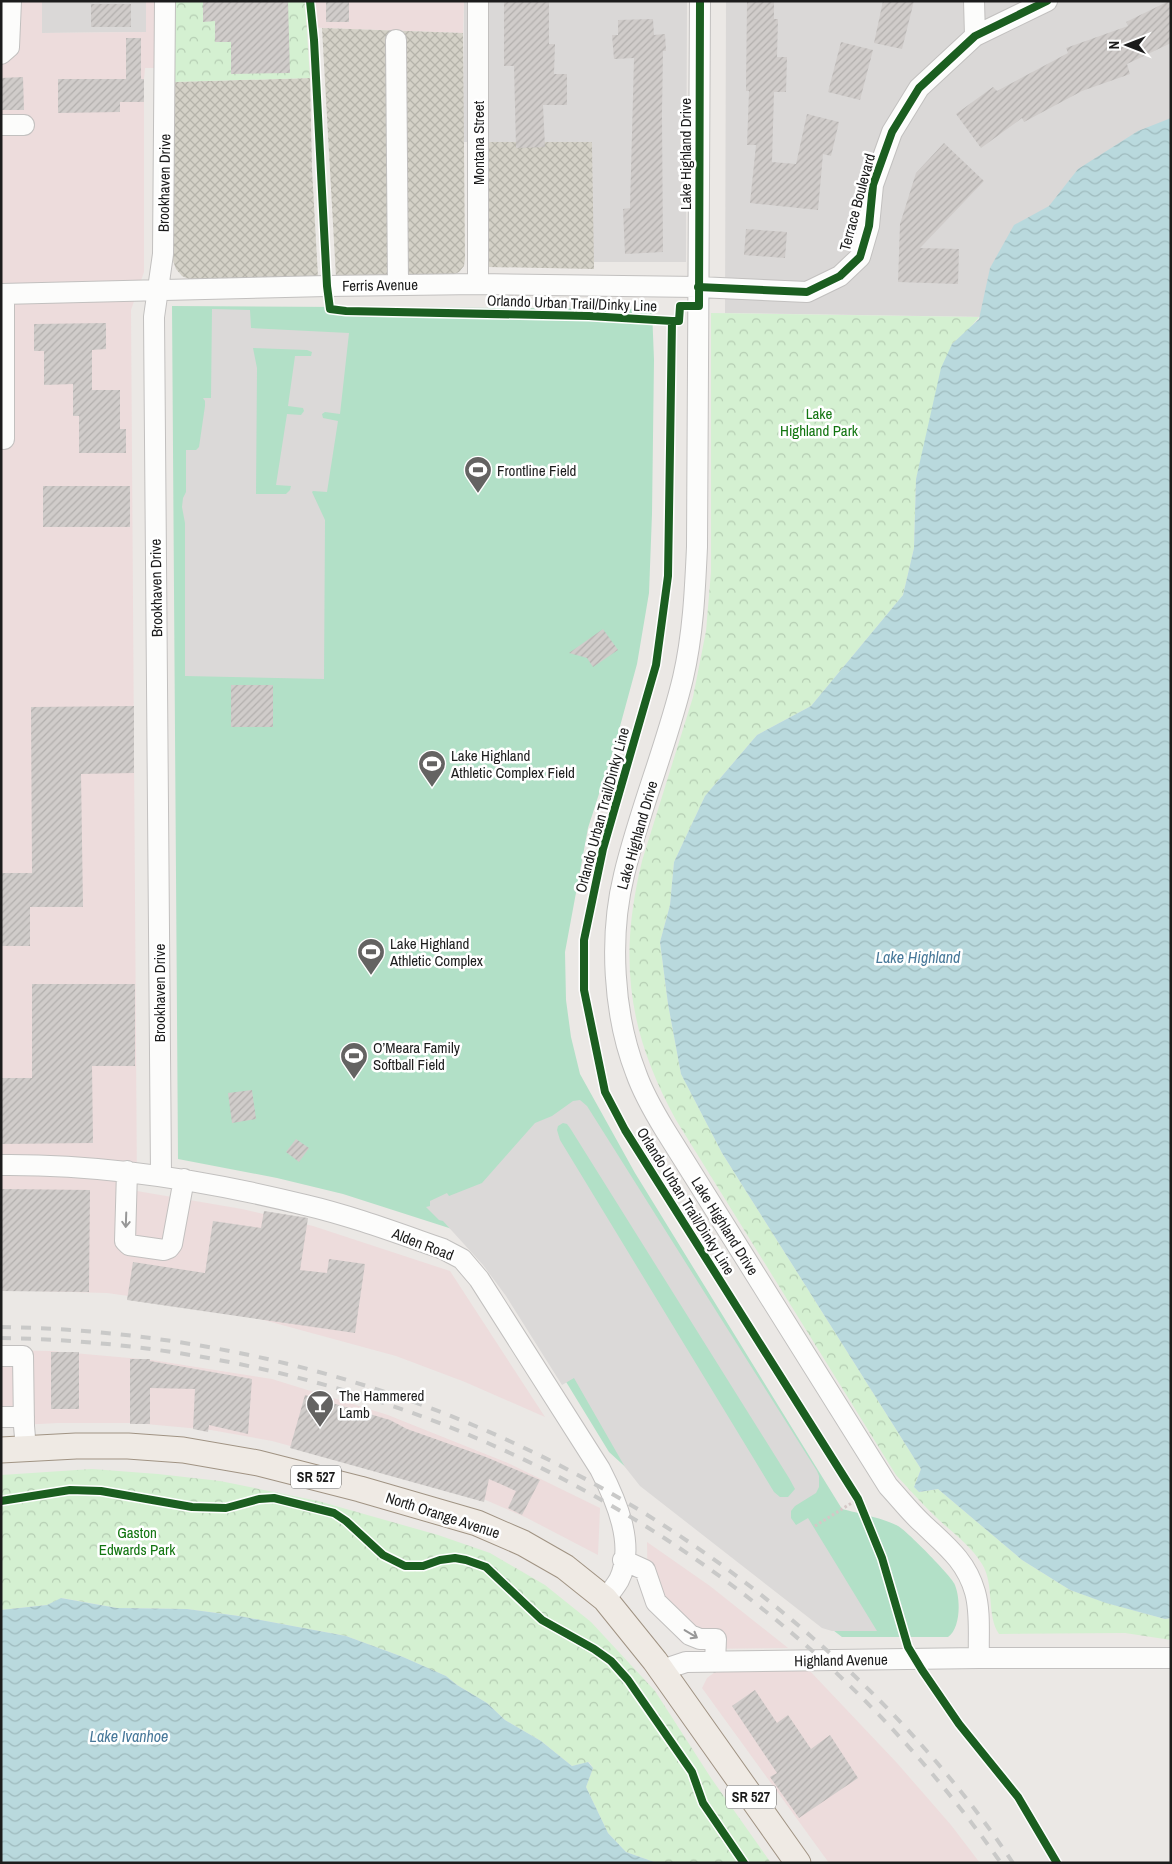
<svg xmlns="http://www.w3.org/2000/svg" width="1172" height="1864" font-family="'Archivo Narrow',sans-serif">
	<style>
		.residential { fill: #dad8d7 }
		.commercial { fill: #eddcdc }
		.construction { fill: url(#construction-cross-hatch) }
		.park { fill: url(#park-crowns) }
		.pitch { fill: #b2e0c7 }
		.parking { fill: #dbd9d8; fill-rule: evenodd }
		.water { fill: url(#water-waves) }
		.building { fill: url(#building-hatch) }
		.lines { fill: none; stroke-linecap: round; stroke-linejoin: round }
		.minor-casing { stroke: #c2c0bf; stroke-width: 22 }
		.major-casing { stroke: #a09383; stroke-width: 27 }
		.path { stroke: #d5c7c6; stroke-width: 3; stroke-dasharray: 2.5 2.5; stroke-linecap: butt }
		.minor { stroke: #fcfcfb; stroke-width: 20 }
		.major { stroke: #efeae4; stroke-width: 25 }
		.rail { stroke: #c9c9c8; stroke-width: 4; stroke-dasharray: 10 10; stroke-linecap: butt }
		.cycleway-casing { stroke: #fff; stroke-width: 11 }
		.cycleway { stroke: #1b5e20; stroke-width: 8 }
		.oneway { stroke: #979797 }
		.labels { text-anchor: middle; dominant-baseline: central; stroke-width: 5; stroke-linejoin: round; paint-order: stroke }
		.shield { fill: #fff; stroke: #606060; stroke-width: 1 }
		.shield-label { font-size: 14px; font-weight: bold; fill: #1c1c1c }
		.street-label { font-size: 15px; fill: #1c1c1c; stroke: #fff }
		.park-label { font-size: 15px; fill: #127510; stroke: #fff }
		.poi-label { font-size: 15px; fill: #1c1c1c; stroke: #fff; text-anchor: start }
		.water-label { font-size: 16px; font-style: italic; fill: #477899; stroke: #fff }
	</style>
	<defs>
		<pattern id="construction-cross-hatch" width="8" height="8" patternUnits="userSpaceOnUse" patternTransform="scale(1.25)"><rect width="8" height="8" fill="#d4d1c7"/><path d="M0 0l8 8M0 8l8-8" fill="none" stroke="#b5b3aa"/></pattern>
		<pattern id="park-crowns" width="20" height="18" patternUnits="userSpaceOnUse" patternTransform="scale(1.25)"><rect width="20" height="18" fill="#d4f0d1"/><path d="M2 6a3 3 0 1 1 6 0M12 15a3 3 0 1 1 6 0" fill="none" stroke="#b5cdb3"/></pattern>
		<pattern id="water-waves" width="16" height="10" patternUnits="userSpaceOnUse" patternTransform="scale(1.25)"><rect width="16" height="10" fill="#b9d9dd"/><path d="M0 5q4-4 8 0t8 0" fill="none" stroke="#9ebabd"/></pattern>
		<pattern id="building-hatch" width="6" height="6" patternUnits="userSpaceOnUse" patternTransform="scale(1.25)"><rect width="6" height="6" fill="#d0ccca"/><path d="M-1 1l2-2M0 6l6-6M5 7l2-2" fill="none" stroke="#b2afad"/></pattern>
	</defs>
	<rect width="100%" height="100%" fill="#ebe8e5"/>
	<!-- residential -->
	<path class="residential" d="M42,1H146V32L42,33Z
		M464,1H687L686,262H593L592,142H463Z
		M726,1H1171V320L725,313Z"/>
	<!-- commercial -->
	<path class="commercial" d="M1,1H42V33L146,32V1H464L463,33L299,27L298,67L145,68L144,79V272L131,310L137,1191L242,1209L313,1226L450,1271L545,1417L465,1382L396,1356L260,1319L178,1303L107,1293L1,1290Z
		M1,1350L51,1351L152,1360L272,1379L388,1415L508,1463L600,1508L598,1555L525,1517L481,1498L272,1441L211,1430L135,1423H58L1,1426Z
		M647,1542L710,1586L788,1648L698,1649L682,1643L648,1602Z
		M726,1670H809L897,1763L951,1825L980,1863H829L702,1688L707,1678L715,1672Z"/>
	<!-- construction -->
	<path class="construction" d="M322,28L463,33L465,259L464,266L459,272L450,276L336,277Z
		M310,78L312,169L318,277L191,280L182,276L176,269L172,258L173,82Z
		M486,142H592L594,269L489,267L486,264Z"/>
	<!-- park -->
	<path class="park" d="M173,1H305L310,78L173,82Z
		M711,313L979,317L969,329L952,344L916,479L914,548L903,595L811,706L757,735L705,796L674,862L670,905L660,942L668,1004L681,1074L722,1153L921,1469L914,1487L919,1492L938,1489L1022,1560L1070,1590L1107,1603L1165,1619L1171,1618V1640L1125,1633L999,1634C986,1615 995,1585 982,1564C972,1547 953,1533 939,1520C924,1506 910,1490 896,1475L676,1120C628,1032 618,960 642,861L693,697L706,631L711,572Z
		M92,1469L158,1474L220,1481L318,1501L438,1535L490,1553L545,1585L591,1622L655,1691L711,1778L771,1863H657L626,1852L608,1833L586,1787L593,1768L589,1762L572,1766L541,1741L505,1720L487,1703L457,1685L446,1676L403,1657L346,1636L239,1616L187,1609L117,1608L62,1598L47,1605L1,1610V1475Z"/>
	<!-- pitch -->
	<path class="pitch" d="M172,306L652,309L654,360L652,514L649,593L637,664L616,741L588,828L565,952L566,1000L571,1037L580,1074L635,1173L842,1509C857,1513 886,1519 898,1526C906,1530 950,1575 954,1583C961,1597 961,1628 948,1637H842L655,1494L609,1452L497,1269L468,1237L449,1228L343,1194L277,1178L178,1159Z"/>
	<!-- parking -->
	<path class="parking" d="M212,309L250,310L251,328L349,333L340,414L325,412L322,414L323,418L338,421L327,492L313,491L312,492L325,520L324,679L185,676V523L182,507L183,498L186,492V450H196L199,447L205,406V401L203,398H211ZM253,348L307,350L312,352L311,356H295L288,406L303,408L304,411L301,415L287,414L276,485L291,486L290,490L286,494H256L257,368Z
		M580,1100L587,1106L817,1471L819,1476V1487L816,1493L795,1506L791,1511V1518L796,1525L808,1518L877,1631H832L822,1628L640,1486L625,1467L574,1378L562,1385L506,1296L483,1265L443,1221L439,1220L426,1207L430,1206V1201L447,1193L449,1196L482,1183L535,1123L552,1116L573,1101ZM563,1123L567,1124L570,1128L789,1478L795,1489L788,1497H780L774,1492L560,1140L557,1130L558,1126Z"/>
	<!-- water -->
	<path class="water" d="M1171,118V1618L1165,1619L1106,1603L1070,1590L1022,1560L938,1489L919,1492L914,1487L921,1469L722,1153L681,1074L668,1004L660,942L670,905L674,862L705,796L757,735L811,706L903,595L914,548L916,479L941,368L952,344L979,319L990,268L1014,225L1049,206L1078,169L1138,131Z
		M61,1598L117,1608L187,1609L239,1616L346,1636L403,1657L446,1676L457,1685L487,1703L505,1720L541,1741L572,1766L588,1762L593,1768L586,1787L608,1833L626,1852L657,1863H1V1610L47,1605Z"/>
	<!-- building -->
	<path class="building" d="M203,1H288L290,73L231,74V42H215V21L203,22Z
		M326,1H349V22H326Z
		M504,1H549V44H555L554,74H567V105H543L545,147L516,148L514,66H504Z
		M747,1H774V19H778L777,57H787L786,92H774L772,162L796,164L807,114L839,122L831,156L823,154L818,210L750,203L756,145H747L749,91H746Z
		M883,1H914L902,49L874,43Z
		M1169,1H1171V43L1127,64L1130,74L1082,91L1024,122L1022,118L981,148L956,114L993,87L997,91L1068,53L1066,48L1128,26L1126,22Z
		M91,4H131V27H91Z
		M653,19L654,35L665,34L666,51H663L662,114L663,252L625,254L623,209L630,208L634,58L614,59L612,35H618V20Z
		M126,38H141V79H144V102H120V112L58,113V79H126Z
		M841,42L873,50L860,100L828,92Z
		M23,77L24,110H1V78Z
		M944,143L984,181L920,248L959,249L958,284L898,282L900,224L916,173Z
		M746,229L787,232L785,258L744,255Z
		M106,323V349L92,350V390H120V429H126V453H79V416H73V384L44,385V351H34V324Z
		M43,486H130V527H43Z
		M603,629L618,650L593,667L587,658L569,653Z
		M231,685H273V727H231Z
		M134,706V773L81,774L83,907H30V946H1V873H32L31,707Z
		M32,984H135V1066H92L93,1143L1,1144V1078H32Z
		M252,1090L256,1119L232,1123L228,1093Z
		M296,1139L309,1148L299,1162L286,1152Z
		M2,1189L90,1190L89,1292L1,1291Z
		M264,1211L308,1218L300,1270L327,1273L329,1259L365,1264L355,1333L127,1300L133,1262L205,1273L213,1221L261,1228Z
		M51,1352H79V1409H51Z
		M130,1359H150V1361L252,1379L248,1434L209,1425L208,1432L193,1429L195,1389L150,1388V1424H130Z
		M305,1395L390,1420L407,1429L486,1457L540,1480L522,1515L508,1508L516,1491L489,1479L484,1502L290,1448Z
		M755,1690L777,1723L788,1715L811,1749L830,1735L858,1778L799,1818L770,1777L777,1773L732,1706Z"/>
	<g class="lines">
		<defs>
			<path id="minor" d="M478,1V284
				M700,1L697,547C695,591 693,635 683,678C667,745 640,808 624,875C609,936 613,1014 636,1073C643,1093 654,1112 665,1130L888,1486C900,1499 910,1512 922,1523C945,1545 966,1560 975,1592C981,1613 978,1637 979,1658
				M974,1L975,36
				M396,40L398,285
				M1,54L9,47L11,1
				M1,125H24
				M1,294L327,286L478,284L698,287L807,292L840,276L860,257L869,226L873,185L892,132L919,88L975,36L1047,1
				M4,294V439
				M1,1165C105,1164 205,1180 305,1205C352,1216 397,1233 443,1249L462,1259L479,1279L600,1469C616,1500 636,1545 619,1580C615,1587 610,1593 605,1599
				M127,1171L125,1241L129,1245L164,1250L169,1248L172,1244L184,1179
				M161,1175L154,317L163,254L165,1
				M1,1356H23L24,1426L26,1449
				M1,1417H24
				M623,1560L645,1570L656,1602L690,1635L700,1639H716L715,1662
				M662,1670L686,1662L979,1658H1171"/>
			<path id="major" d="M1,1450L76,1446H128L183,1450L258,1463L360,1489L477,1523L523,1543L565,1567L605,1599L655,1661L798,1863"/>
		</defs>
		<!-- minor casing -->
		<use href="#minor" class="minor-casing"/>
		<!-- major casing -->
		<use href="#major" class="major-casing"/>
		<!-- path -->
		<path class="path" d="M815,1526L858,1499"/>
		<!-- minor -->
		<use href="#minor" class="minor"/>
		<!-- major -->
		<use href="#major" class="major"/>
		<!-- rail -->
		<path class="rail" d="M1,1327C299,1332 581,1437 806,1632C884,1699 956,1777 1013,1863
			M1,1338C400,1344 771,1535 1001,1863"/>
		<defs>
			<path id="cycleway" d="M310,1L314,40L327,286L330,309L346,311L589,316L672,321L668,576L656,665L603,849L584,940V990L605,1092L625,1130L858,1499L882,1558L908,1647L922,1670L959,1724L1018,1797L1057,1863
				M698,287L807,292L840,276L860,257L869,226L873,185L892,132L919,88L975,36L1047,1
				M672,321H679L680,306H699L700,1
				M1,1501L70,1490L101,1491L192,1507L226,1508L259,1499L274,1498L334,1513L346,1521L383,1555L405,1566H423L440,1560L455,1558L466,1560L486,1567L542,1620L594,1649L611,1661L628,1680L692,1772L703,1803L744,1863"/>
		</defs>
		<!-- cycleway casing -->
		<use href="#cycleway" class="cycleway-casing"/>
		<!-- cycleway -->
		<use href="#cycleway" class="cycleway"/>
	</g>
	<!-- one-way arrows -->
	<defs><path id="oneway-shaft" d="M-6 0H5M1.5-3L5.5 0L1.5 3" fill="none" stroke-width="1.6" stroke-linecap="round" stroke-linejoin="round" transform="scale(1.25)"/></defs>
	<g class="oneway">
		<use href="#oneway-shaft" transform="translate(126 1220) rotate(92)"/>
		<use href="#oneway-shaft" transform="translate(691 1634) rotate(31)"/>
	</g>
	<!-- icons -->
	<defs>
		<symbol id="stadium-pin" viewBox="-11 -11 22 30"><path d="M0 17L-7.5 6A9.5 9.5 0 1 1 7.5 6Z" fill="#646362" stroke="#fff"/><path d="M0-5a6.5 5 0 1 0 0 10a6.5 5 0 1 0 0-10ZM-3.5-1.8h7v3.6h-7Z" fill="#fff"/></symbol>
		<symbol id="bar-pin" viewBox="-11 -11 22 30"><path d="M0 17L-7.5 6A9.5 9.5 0 1 1 7.5 6Z" fill="#646362" stroke="#fff"/><path d="M-6-5H6L.8 .8V4.5H3.5V6h-7V4.5H-.8V.8Z" fill="#fff"/></symbol>
	</defs>
	<g fill-rule="evenodd">
		<use href="#stadium-pin" x="462" y="454" width="32" height="43"/>
		<use href="#stadium-pin" x="416" y="748" width="32" height="43"/>
		<use href="#stadium-pin" x="355" y="936" width="32" height="43"/>
		<use href="#stadium-pin" x="338" y="1040" width="32" height="43"/>
		<use href="#bar-pin" x="304" y="1388" width="32" height="43"/>
	</g>
	<g class="labels">
		<!-- shield labels -->
		<g class="shield">
			<rect x="291" y="1465.5" width="50" height="23" rx="4"/>
			<rect x="726" y="1785.5" width="50" height="23" rx="4"/>
		</g>
		<g class="shield-label">
			<text x="316" y="1477">SR 527</text>
			<text x="751" y="1797">SR 527</text>
		</g>
		<!-- street labels -->
		<g class="street-label">
			<text transform="translate(478 143) rotate(-90)">Montana Street</text>
			<text transform="translate(685 154) rotate(-90)">Lake Highland Drive</text>
			<text transform="translate(164 183) rotate(-89)">Brookhaven Drive</text>
			<text transform="translate(857 202) rotate(-75)">Terrace Boulevard</text>
			<text transform="translate(380 285) rotate(-1)">Ferris Avenue</text>
			<text transform="translate(572 303) rotate(2)">Orlando Urban Trail/Dinky Line</text>
			<text transform="translate(156 588) rotate(-91)">Brookhaven Drive</text>
			<text transform="translate(602 810) rotate(-75)">Orlando Urban Trail/Dinky Line</text>
			<text transform="translate(637 835) rotate(-74)">Lake Highland Drive</text>
			<text transform="translate(159 993) rotate(-90)">Brookhaven Drive</text>
			<text transform="translate(686 1201) rotate(58)">Orlando Urban Trail/Dinky Line</text>
			<text transform="translate(725 1226) rotate(58)">Lake Highland Drive</text>
			<text transform="translate(423 1244) rotate(21)">Alden Road</text>
			<text transform="translate(443 1515) rotate(18)">North Orange Avenue</text>
			<text transform="translate(841 1660) rotate(-1)">Highland Avenue</text>
		</g>
		<!-- park labels -->
		<g class="park-label">
			<text x="819" y="413">Lake<tspan x="819" dy="17">Highland Park</tspan></text>
			<text x="137" y="1532">Gaston<tspan x="137" dy="17">Edwards Park</tspan></text>
		</g>
		<!-- poi labels -->
		<g class="poi-label">
			<text x="497" y="470">Frontline Field</text>
			<text x="451" y="755">Lake Highland<tspan x="451" dy="17">Athletic Complex Field</tspan></text>
			<text x="390" y="943">Lake Highland<tspan x="390" dy="17">Athletic Complex</tspan></text>
			<text x="373" y="1047">O’Meara Family<tspan x="373" dy="17">Softball Field</tspan></text>
			<text x="339" y="1395">The Hammered<tspan x="339" dy="17">Lamb</tspan></text>
		</g>
		<!-- water labels -->
		<g class="water-label">
			<text x="918" y="957">Lake Highland</text>
			<text x="129" y="1736">Lake Ivanhoe</text>
		</g>
	</g>
	<!-- border -->
	<rect width="1172" height="1864" fill="none" stroke="#1c1c1c" stroke-width="5"/>
	<!-- north arrow -->
	<g transform="translate(1127 45) rotate(270)" stroke="#ffffff" stroke-width="4" paint-order="stroke">
	<path d="M0-4L9 19L0 12L-9 19Z" fill="#1c1c1c"/>
	<text y="-8" font-size="14" font-weight="bold" text-anchor="middle" fill="#1c1c1c">N</text>
	</g>
</svg>
